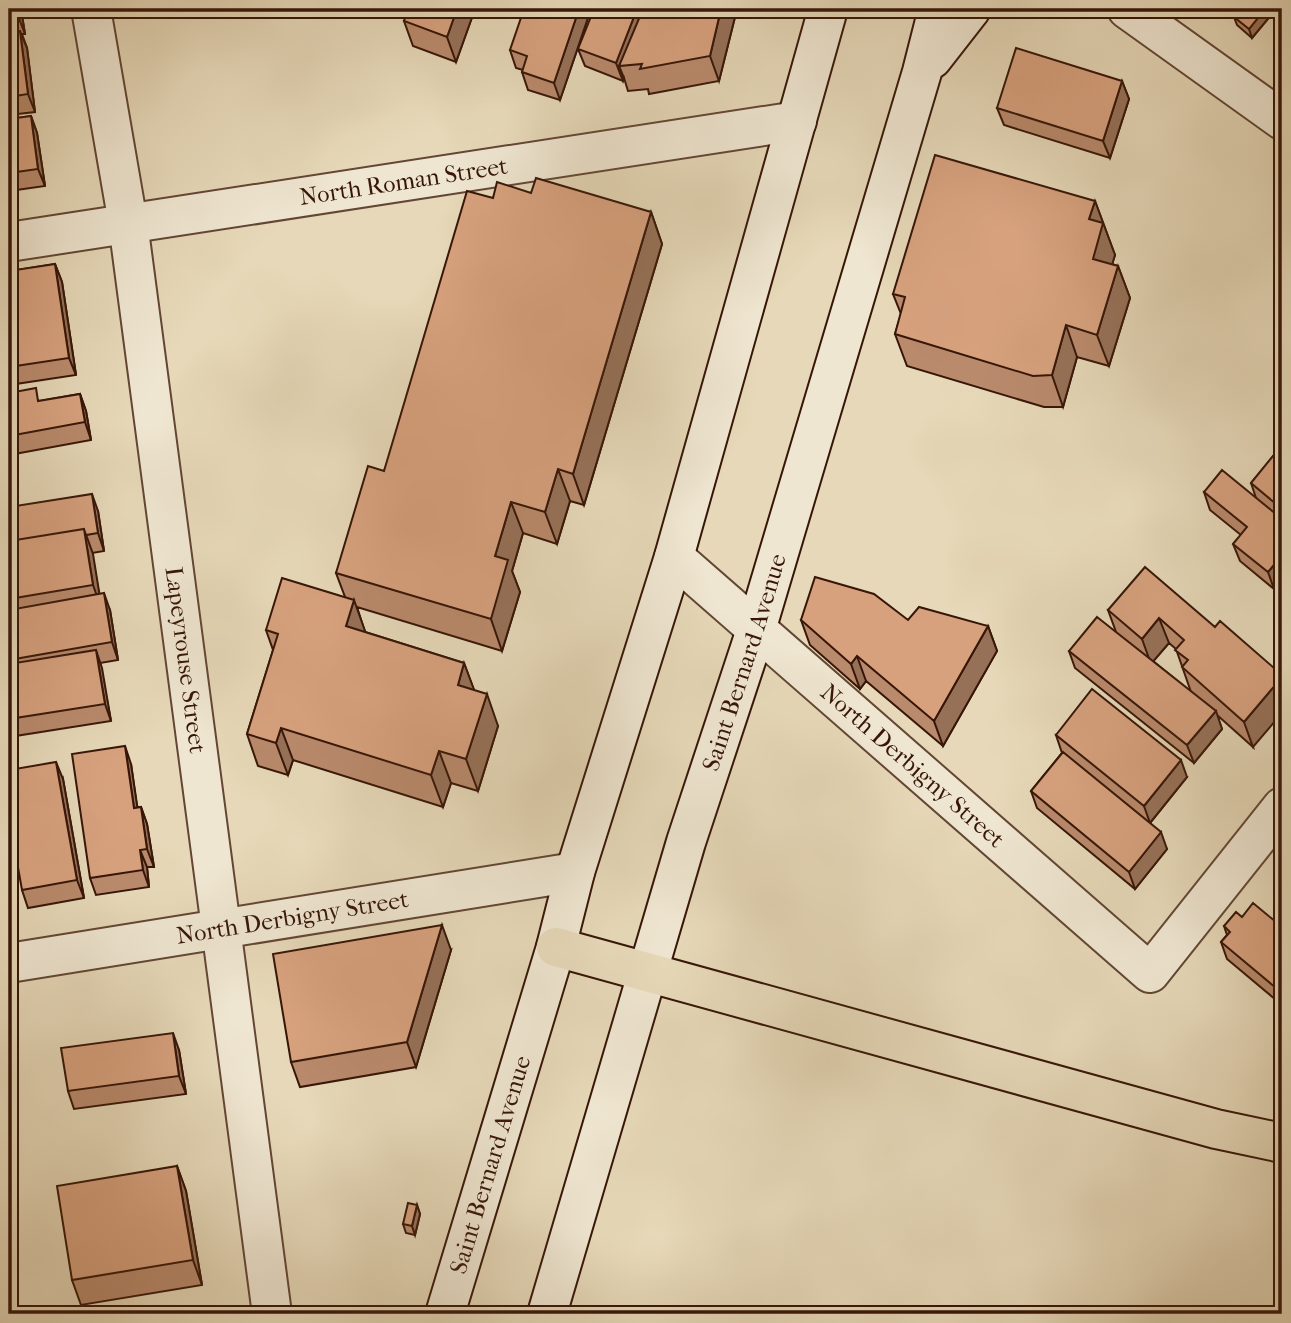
<svg xmlns="http://www.w3.org/2000/svg" width="1291" height="1323" font-family="'IM FELL French Canon',serif">
	<style>
		.lines { fill: none; stroke-linecap: round; stroke-linejoin: round }
		.street-casing { stroke: #634634; stroke-width: 42 }
		.secondary-casing { stroke: #371608; stroke-width: 42 }
		.highway-casing { stroke: #371608; stroke-width: 42 }
		.street { stroke: #efe6d1; stroke-width: 38 }
		.secondary { stroke: #efe6d1; stroke-width: 38 }
		.highway { stroke: #e6d8b8; stroke-width: 38 }
		.wall { fill: #b98a6c; stroke: #371608; stroke-width: 2; fill-rule: evenodd }
		.shaded-wall { fill: #967158; stroke: #371608; stroke-width: 2 }
		.building { fill: #d7a17e; stroke: #371608; stroke-width: 2 }
		.labels { text-anchor: middle; dominant-baseline: central; stroke-width: 5; stroke-linejoin: round; paint-order: stroke }
		.street-label { font-size: 24px; fill: #371608; stroke: #efe6d1 }
	</style>
	<rect width="100%" height="100%" fill="#e6d8b8"/>
	<filter id="stains"><feTurbulence type="fractalNoise" baseFrequency=".00286" numOctaves="4"/><feColorMatrix values="0 0 0 0 .2 0 0 0 0 .09 0 0 0 0 .02 0 0 0 .5 -.17"/></filter>
	<radialGradient id="worn" r=".72"><stop offset=".6" stop-color="#630" stop-opacity="0"/><stop offset="1" stop-color="#630" stop-opacity=".3"/></radialGradient>
	<g class="lines">
		<defs>
			<g id="street">
				<path id="s1" d="M91,9L128,223L272,1314"/>
				<path d="M1127,9L1282,120"/>
				<path id="s2" d="M9,242L797,121"/>
				<path id="s3" d="M674,557L1150,973L1282,807"/>
				<path id="s4" d="M9,963L575,872"/>
			</g>
			<g id="secondary">
				<path d="M932,59L971,9"/>
				<path id="s5" d="M445,1314L556,947L575,872L674,557L828,9"/>
				<path id="s6" d="M547,1314L686,842L756,630L922,72L938,9"/>
			</g>
			<path id="highway" d="M556,947L1216,1129L1282,1143"/>
		</defs>
		<!-- street casing -->
		<use href="#street" class="street-casing"/>
		<!-- secondary casing -->
		<use href="#secondary" class="secondary-casing"/>
		<!-- highway casing -->
		<use href="#highway" class="highway-casing"/>
		<!-- street -->
		<use href="#street" class="street"/>
		<!-- secondary -->
		<use href="#secondary" class="secondary"/>
		<!-- highway -->
		<use href="#highway" class="highway"/>
	</g>
	<!-- wall -->
	<path class="wall" d="M9,9H21L25,34H22L27,48L35,112L9,115Z
		M475,9L456,62L413,46L404,21Z
		M591,9L560,100L528,90L522,72L523,70L516,68L510,50Z
		M737,9L719,81L649,94L648,89L628,91L624,78L623,81L585,66L578,49Z
		M1240,9H1276L1252,38L1237,25L1234,17Z
		M1122,81L1129,99L1110,158L1004,125L997,108Z
		M31,116L37,133L45,186L9,191V119Z
		M531,193L651,212L662,244L584,505L570,501L557,544L523,533L512,571L520,592L502,651L357,607L365,632L464,663L474,690L498,726L478,791L451,783L443,807L293,760L288,775L258,766L247,734L273,650L266,630L345,597L336,573L384,471L493,198Z
		M1095,201L1115,255L1112,264L1118,266L1130,298L1109,366L1077,357L1063,407H1044L907,366L895,334L901,314L893,294Z
		M55,264L62,282L76,375L9,385V271Z
		M9,393L40,401L80,394L86,411L91,440L9,455Z
		M1282,445V586L1280,584L1274,589L1240,561L1233,544L1241,535L1210,510L1204,492L1256,498L1251,483Z
		M9,507L98,511L104,551L92,553L99,594L110,610L118,660L100,663L111,721L9,737Z
		M1108,610L1215,627L1253,747L1217,715L1222,729L1194,763L1075,668L1069,651L1116,632ZM1169,643L1176,649L1191,692L1153,661Z
		M801,620H908L988,626L997,651L943,746L866,681L860,689L810,645Z
		M1056,735L1187,777L1150,823L1167,849L1135,889L1037,808L1031,791L1062,753Z
		M131,764L137,807H141L147,824L154,867H147L149,887L96,895L90,878Z
		M63,779L84,898L28,908L22,890Z
		M1242,917L1282,927V1005L1227,959L1221,942L1227,935L1224,926Z
		M451,950L416,1067L300,1087L291,1062Z
		M179,1050L186,1094L74,1109L68,1091Z
		M177,1166L186,1191L202,1285L81,1305L72,1280Z
		M417,1205L420,1214L415,1235L406,1233L403,1224Z"/>
	<!-- shaded-wall -->
	<path class="shaded-wall" d="M17,9H21L25,34L18,16Z
		M457,9H475L456,62L447,37Z
		M579,9H591L560,100L554,83Z
		M637,9H650L619,66L624,78L623,81L616,63Z
		M721,9H737L719,81L710,56Z
		M1265,9H1276L1252,38L1249,29Z
		M20,31L27,48L35,112L28,94Z
		M1122,81L1129,99L1110,158L1103,141Z
		M31,116L37,133L45,186L38,169Z
		M1095,201L1115,255L1104,291L1093,259L1089,219Z
		M651,212L662,244L584,505L573,474Z
		M55,264L62,282L76,375L69,358Z
		M1118,266L1130,298L1109,366L1097,335Z
		M1066,325L1077,357L1063,407L1052,375Z
		M80,394L86,411L91,440L85,422Z
		M558,469L570,501L557,544L545,512Z
		M92,494L98,511L104,551L98,533Z
		M511,502L523,533L512,571L520,592L502,651L491,619L495,556Z
		M84,529L93,554L102,610L93,585Z
		M1273,566L1280,584L1274,589L1268,572Z
		M104,593L110,610L118,660L112,642Z
		M354,600L365,631L357,658L346,626Z
		M1159,618L1169,643L1151,664L1142,639Z
		M988,626L997,651L943,746L934,721Z
		M96,650L102,668L111,721L105,704Z
		M857,656L866,681L860,689L851,664Z
		M464,663L476,695L458,685Z
		M1282,677V713L1253,747L1244,722Z
		M487,694L498,726L478,791L466,759Z
		M1216,711L1222,729L1194,763L1187,745Z
		M281,728L293,760L288,775L276,743Z
		M125,746L131,764L140,825L134,808Z
		M439,751L451,783L443,807L431,775Z
		M1181,760L1187,777L1150,823L1144,806Z
		M56,762L63,779L84,898L77,880Z
		M141,807L147,824L154,867L147,849Z
		M1161,832L1167,849L1135,889L1129,872Z
		M140,850L147,867L149,887L143,870Z
		M442,925L451,950L416,1067L407,1042Z
		M173,1033L179,1050L186,1094L179,1076Z
		M177,1166L186,1191L202,1285L193,1260Z
		M417,1205L420,1214L415,1235L412,1226Z"/>
	<!-- building -->
	<path class="building" d="M9,9H17L18,16L9,18Z
		M408,9H457L447,37L404,21Z
		M524,9H579L554,83L522,72L527,56L510,50Z
		M594,9H637L616,63L578,49Z
		M643,9H721L710,56L640,69L642,64L619,66Z
		M1240,9H1265L1249,29L1234,17Z
		M20,31L28,94L9,97V32Z
		M1016,48L1122,81L1103,141L997,108Z
		M31,116L38,169L9,173V119Z
		M935,155L1095,201L1089,219L1103,223L1093,259L1118,266L1097,335L1066,325L1052,375L1033,376L895,334L905,297L893,294Z
		M536,178L651,212L573,474L558,469L545,512L511,502L495,556L508,560L491,619L336,573L368,466L384,471L467,191L493,198L497,182L531,193Z
		M55,264L69,358L9,367V271Z
		M36,388L38,401L80,394L85,422L9,436V393Z
		M1282,445V509L1251,483Z
		M1222,470L1282,519V574L1273,566L1268,572L1233,544L1247,527L1204,492Z
		M92,494L98,533L86,535L84,529L9,541V507Z
		M84,529L93,585L9,599V541Z
		M1145,567L1215,627L1220,621L1282,675V677L1244,722L1182,667L1188,660L1175,650L1184,640L1159,618L1142,639L1108,610Z
		M815,577L874,594L908,620L919,607L988,626L934,721L857,656L851,664L801,620Z
		M282,578L354,600L346,626L464,663L458,685L487,694L466,759L439,751L431,775L281,728L276,743L247,734L278,634L266,630Z
		M104,593L112,642L9,660V610Z
		M1097,617L1216,711L1187,745L1069,651Z
		M96,650L105,704L9,719V664Z
		M1092,689L1181,760L1144,806L1056,735Z
		M125,746L134,808L141,807L147,849L140,850L143,870L90,878L72,754Z
		M1063,752L1161,832L1129,872L1031,791Z
		M56,762L77,880L22,890L9,817V770Z
		M1282,866V874L1278,871Z
		M1253,903L1282,927V993L1221,942L1230,932L1224,926L1236,912L1242,917Z
		M442,925L407,1042L291,1062L273,954Z
		M173,1033L179,1076L68,1091L61,1048Z
		M177,1166L193,1260L72,1280L57,1186Z
		M408,1203L417,1205L412,1226L403,1224Z"/>
	<g class="labels">
		<!-- street labels -->
		<g class="street-label">
			<text stroke="none"><textPath href="#s2" startOffset="399">North Roman Street</textPath></text>
			<text stroke="none"><textPath href="#s1" startOffset="658">Lapeyrouse Street</textPath></text>
			<text stroke="none"><textPath href="#s6" startOffset="681">Saint Bernard Avenue</textPath></text>
			<text stroke="none"><textPath href="#s3" startOffset="317">North Derbigny Street</textPath></text>
			<text stroke="none"><textPath href="#s4" startOffset="287">North Derbigny Street</textPath></text>
			<text stroke="none"><textPath href="#s5" startOffset="156">Saint Bernard Avenue</textPath></text>
		</g>
	</g>
	<!-- margin -->
	<rect width="1291" height="1323" fill="none" stroke="#e6d8b8" stroke-width="35"/>
	<rect x="10" y="10" width="1270" height="1302" fill="none" stroke="#371608" stroke-width="3.5"/>
	<rect x="18" y="18" width="1256" height="1288" fill="none" stroke="#371608" stroke-width="2"/>
	<rect width="100%" height="100%" filter="url(#stains)"/>
	<rect width="100%" height="100%" fill="url(#worn)"/>
</svg>
